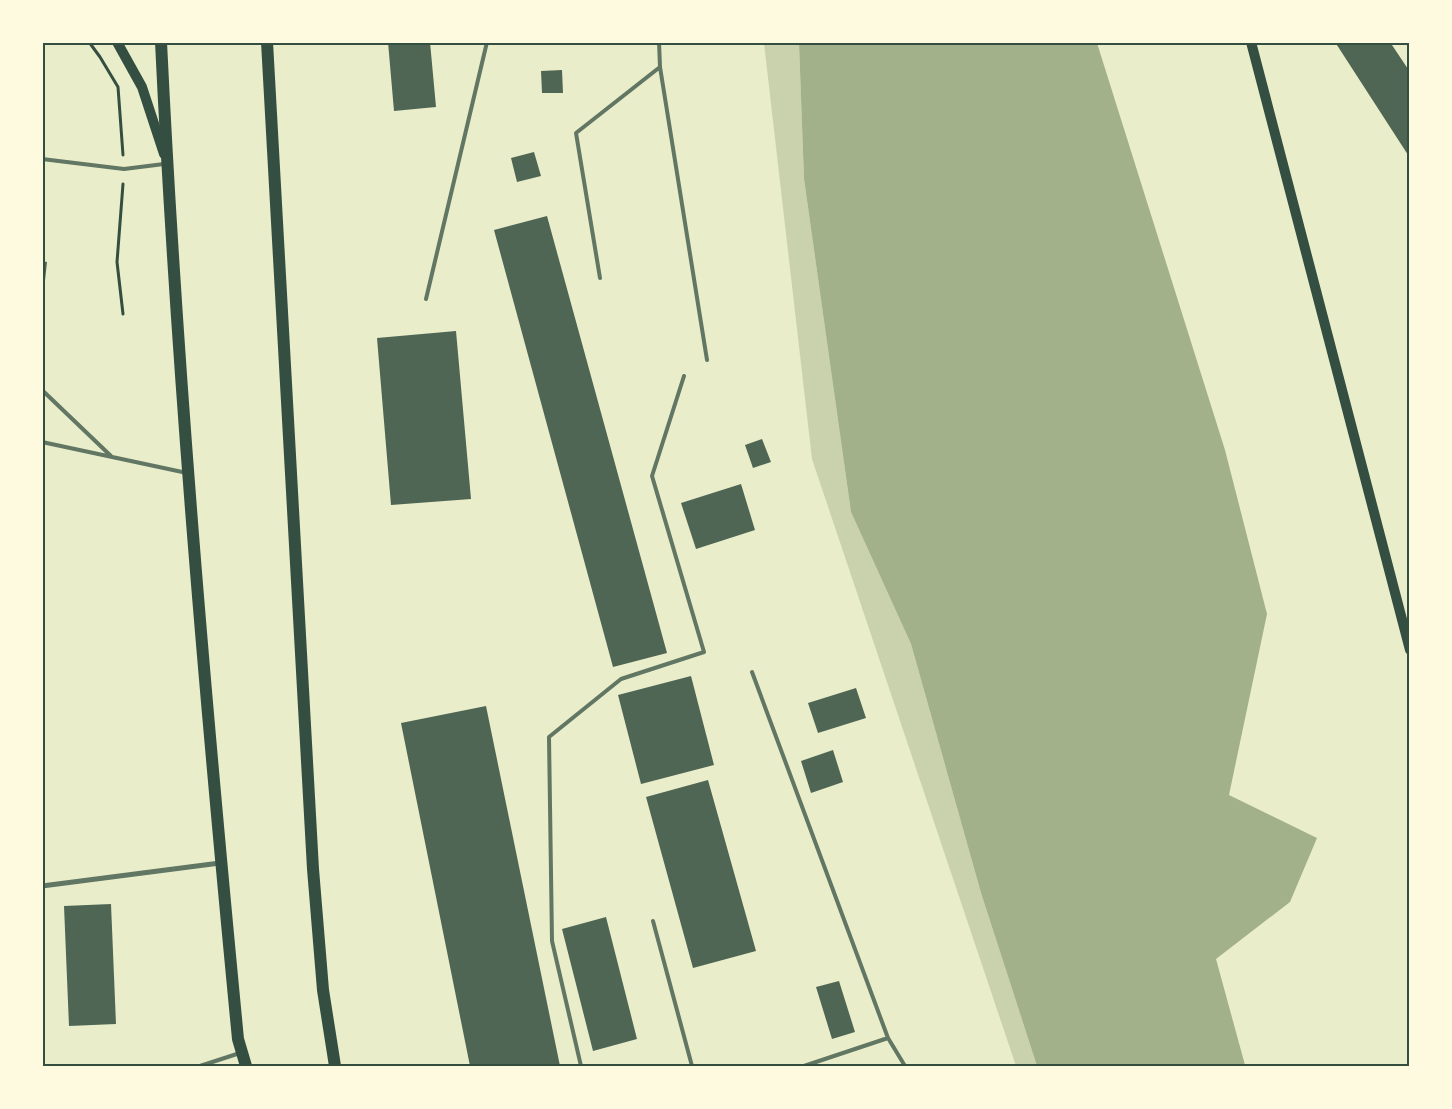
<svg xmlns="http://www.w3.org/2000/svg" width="1452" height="1109" font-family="'Sofia Sans Condensed',sans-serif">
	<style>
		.green { fill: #cad2ad }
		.water { fill: #a3b18a }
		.building { fill: #4f6655 }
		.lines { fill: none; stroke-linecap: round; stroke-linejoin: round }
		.path { stroke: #344e41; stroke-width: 3 }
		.service { stroke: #617663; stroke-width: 4 }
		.minor { stroke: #617663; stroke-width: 5 }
		.secondary { stroke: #344e41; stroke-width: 10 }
		.primary { stroke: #344e41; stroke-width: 12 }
		.neatline { fill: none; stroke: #344e41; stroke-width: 2 }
	</style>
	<rect width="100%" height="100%" fill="#e9edc9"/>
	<!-- green -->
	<path class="green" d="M764,43H799L804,179L851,512L911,644L981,893L1037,1066H1016L812,459Z"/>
	<!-- water -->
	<path class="water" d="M799,43H1097L1225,450L1267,614L1229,795L1317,838L1290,902L1216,959L1245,1065L1248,1066H1037L981,893L911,644L851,512L804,179Z"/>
	<!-- building -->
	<path class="building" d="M388,42H430L436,107L394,111Z
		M1335,42H1390L1410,72V158Z
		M562,70L563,93H542L541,71Z
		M534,152L541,176L517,182L511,158Z
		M547,216L667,653L613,667L494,230Z
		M42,261L47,262L44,290L42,289Z
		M456,331L471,499L391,505L377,338Z
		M762,439L771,462L753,468L745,445Z
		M741,484L755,530L696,549L681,503Z
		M691,676L714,765L641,784L618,695Z
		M856,688L866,718L818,733L808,703Z
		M486,706L560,1066H470L401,723Z
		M833,750L843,782L811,793L801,761Z
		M708,780L756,951L693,968L646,797Z
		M111,904L116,1024L69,1026L64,906Z
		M606,917L637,1039L593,1051L562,929Z
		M839,981L855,1032L832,1039L816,987Z"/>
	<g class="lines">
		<!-- path -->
		<path class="path" d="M89,42L100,57L118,87L123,155
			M308,42V43
			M123,184L117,262L123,314"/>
		<!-- service -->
		<path class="service" d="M659,42L660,67L707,360
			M42,159L124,169L164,164
			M600,278L576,133L660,67
			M426,299L487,42
			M42,390L112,457
			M42,442L187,473
			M752,672L888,1038L905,1066
			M653,921L692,1066
			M200,1066L240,1053
			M581,1066L552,941L549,737L621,679L704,652L652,476L684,376
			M804,1066L888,1038"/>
		<!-- minor -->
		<path class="minor" d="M42,886L220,863"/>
		<!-- secondary -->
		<path class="secondary" d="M117,42L142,87L164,154
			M1251,42L1410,650"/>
		<!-- primary -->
		<path class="primary" d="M161,42C177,375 206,707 238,1039L246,1066
			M267,42L313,869L323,990L335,1066"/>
	</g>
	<!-- border -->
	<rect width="1452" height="1109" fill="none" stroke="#fefae0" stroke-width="88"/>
	<rect x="44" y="44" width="1364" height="1021" class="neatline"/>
</svg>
